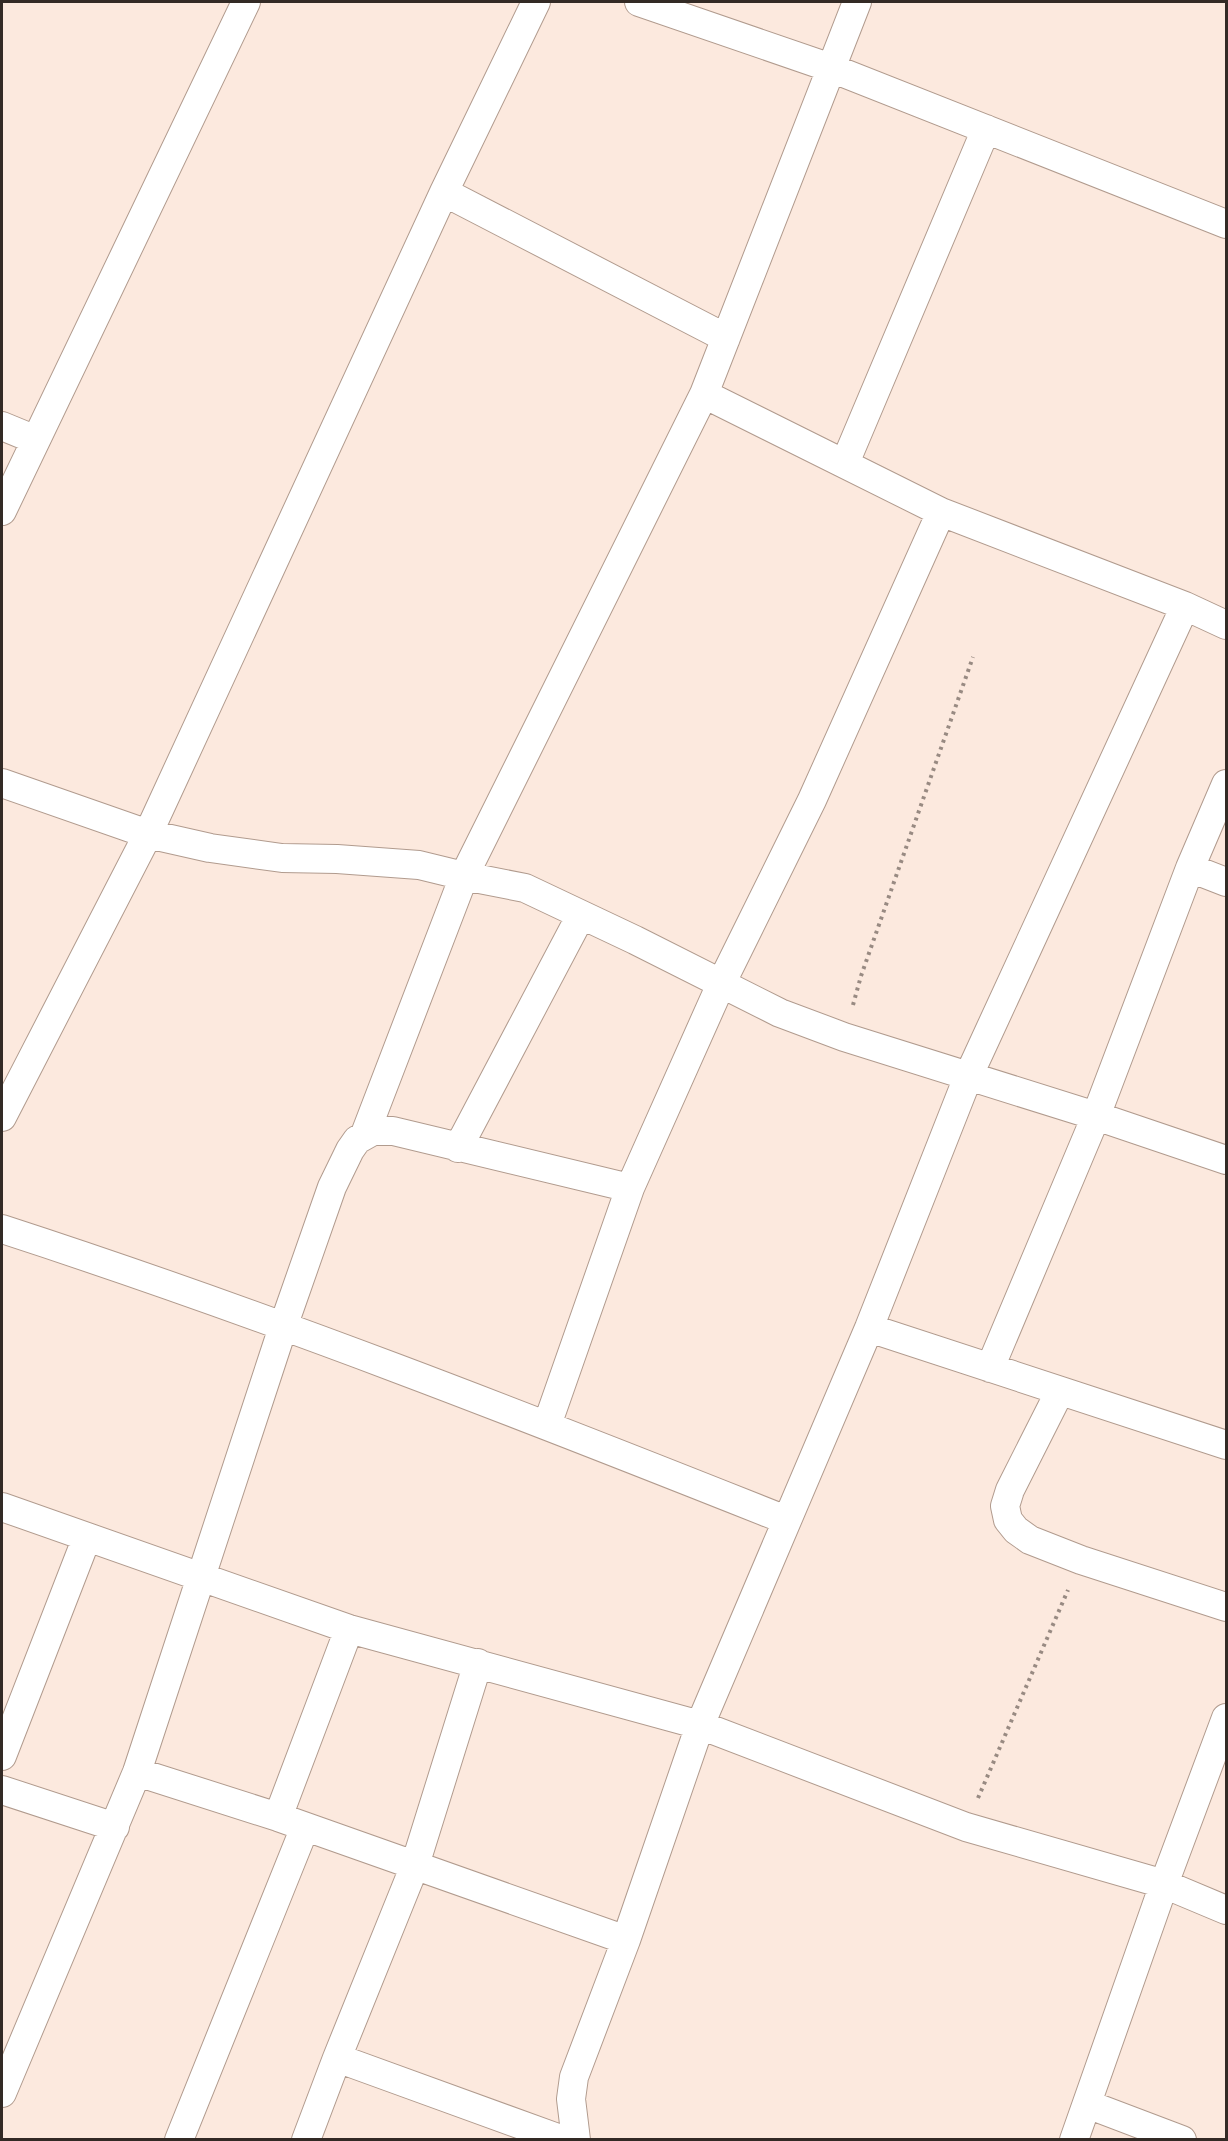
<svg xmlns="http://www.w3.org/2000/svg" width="1228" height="2141" font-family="Poppins,sans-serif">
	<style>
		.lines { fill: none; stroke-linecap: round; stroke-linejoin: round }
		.minor-casing { stroke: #b19b8e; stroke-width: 30 }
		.path { stroke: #988a82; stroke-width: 4; stroke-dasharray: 3 4.5; stroke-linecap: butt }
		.minor { stroke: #fff; stroke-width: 28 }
	</style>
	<rect width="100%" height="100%" fill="#fce9de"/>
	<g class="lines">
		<defs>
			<path id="minor" d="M639,2L831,68L1226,224
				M444,192L726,338
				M704,394L941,512L1185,606L1226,625
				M2,426L36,440
				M845,463L986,129
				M2,511L246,2
				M2,783L148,834L210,848L282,858L337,859L419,865L464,876L525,888L635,940L780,1013L844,1037L1096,1116L1226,1160
				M1190,868L1226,882
				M2,1117L148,834L444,192L536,2
				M365,1134L464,876L704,394L857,2
				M458,1148L581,915
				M2,1229C267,1315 527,1417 786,1520
				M869,1328L1226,1445
				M990,1368L1096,1116L1190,868L1226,784
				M1060,1391L1010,1490L1005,1506L1008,1520L1016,1530L1030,1540L1081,1560L1226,1607
				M547,1425L630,1188L721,984L812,800L941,512
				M2,1507L349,1629L700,1725L966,1827L1164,1884L1226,1910
				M2,1756L87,1537
				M137,1772L278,1817L626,1940L700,1725L869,1328L968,1077L1185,606
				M2,1790L115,1827
				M278,1817L349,1629
				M337,2058L563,2140
				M2,2093L137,1772L283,1327L332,1187L350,1150L357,1140L373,1131H393L630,1188
				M1087,2104L1182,2140
				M179,2140L305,1827
				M306,2140L337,2058L415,1865L478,1663
				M576,2140L571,2099L574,2077L626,1940
				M1074,2140L1164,1884L1226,1718"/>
		</defs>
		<!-- minor casing -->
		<use href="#minor" class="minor-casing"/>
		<!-- path -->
		<path class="path" d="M853,1005L861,976L973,657
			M978,1798L1068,1590"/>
		<!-- minor -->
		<use href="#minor" class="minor"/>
	</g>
	<!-- border -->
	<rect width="1228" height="2141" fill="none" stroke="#332a25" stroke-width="6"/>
</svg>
